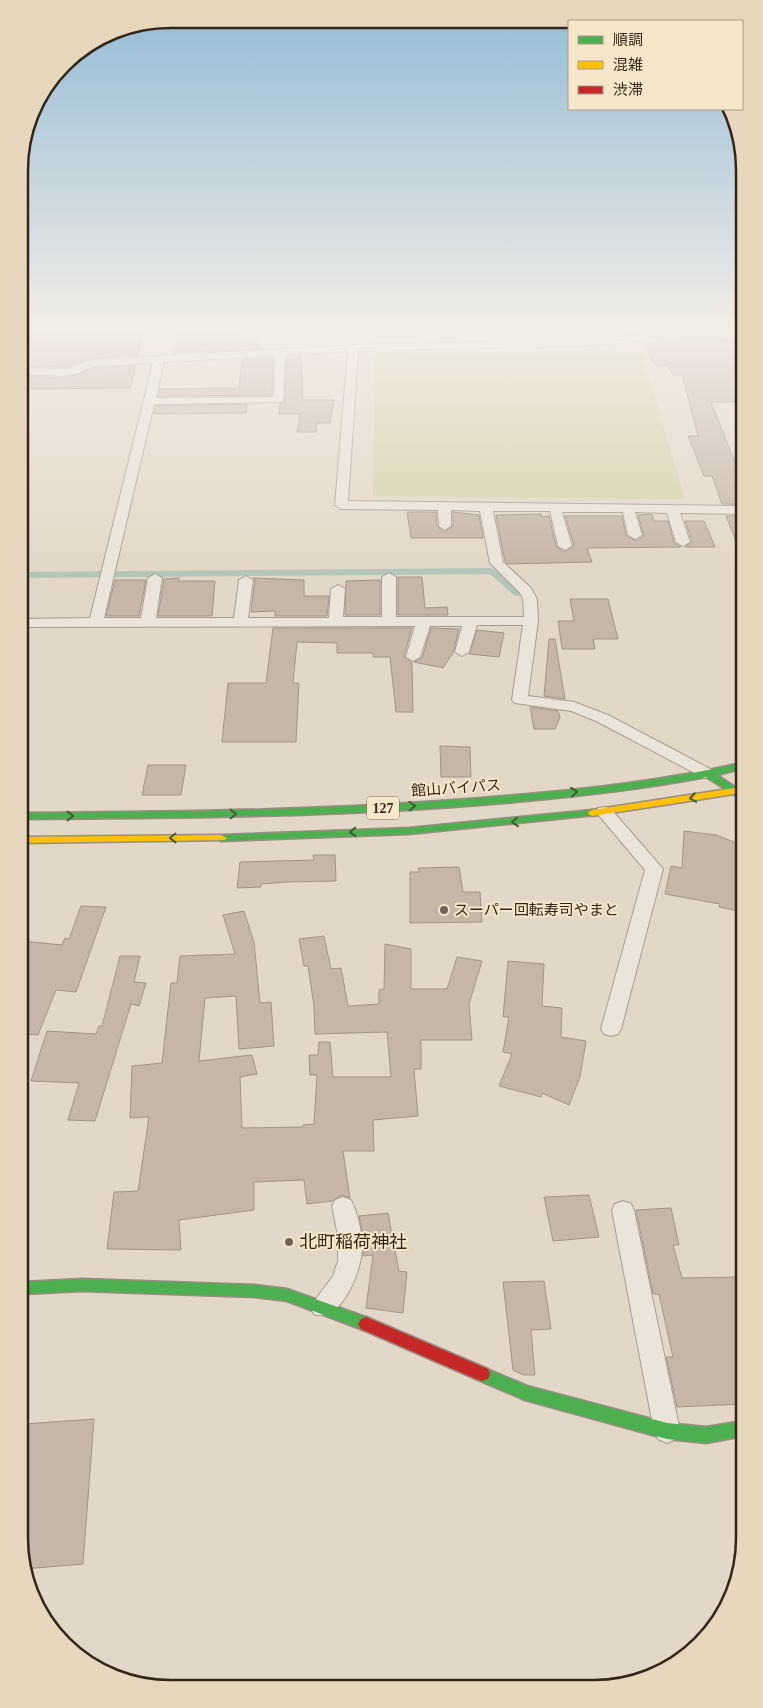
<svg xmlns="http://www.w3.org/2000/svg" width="763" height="1708" font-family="'Times New Roman','Noto Sans JP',serif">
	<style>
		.green { fill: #d5d1a9 }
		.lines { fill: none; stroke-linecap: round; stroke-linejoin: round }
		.stream { stroke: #b4c6ba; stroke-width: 6 }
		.building { fill: #c6b6a8; stroke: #a39487 }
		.lane-casing { stroke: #a79d91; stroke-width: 2 }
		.street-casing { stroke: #a79d91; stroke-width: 2 }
		.fast-casing { stroke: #978d81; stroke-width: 3 }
		.slow-casing { stroke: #978d81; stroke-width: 3 }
		.jam-casing { stroke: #978d81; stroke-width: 3 }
		.lane { fill: #eae4da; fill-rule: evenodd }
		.street { fill: #eae4da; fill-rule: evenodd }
		.fast { fill: #4caf50; fill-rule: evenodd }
		.slow { fill: #ffc107; fill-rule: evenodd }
		.jam { fill: #c62828; fill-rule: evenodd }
		.oneway { stroke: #3e5d30 }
		.poi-dot { fill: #726457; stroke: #f6e7cb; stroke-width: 2 }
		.labels { text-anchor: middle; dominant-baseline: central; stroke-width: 4; stroke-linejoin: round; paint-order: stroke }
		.shield { fill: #f6e7cb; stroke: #6f604f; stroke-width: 1 }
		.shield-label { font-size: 14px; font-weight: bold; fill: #35261a }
		.street-label { font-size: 15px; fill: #35261a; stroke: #f6e7cb }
		.poi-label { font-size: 15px; fill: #35261a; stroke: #f6e7cb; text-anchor: start }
		.near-poi-label { font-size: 18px; fill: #35261a; stroke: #f6e7cb; text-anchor: start }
		.rim { fill: none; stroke: #35261a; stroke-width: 2.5 }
	</style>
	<rect width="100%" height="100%" fill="#e3d8c7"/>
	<!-- green -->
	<path class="green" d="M375,354L642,355L685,499L373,496Z"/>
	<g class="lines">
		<!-- stream -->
		<path class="stream" d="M21,575L491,571L516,593H521"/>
	</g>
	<!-- building -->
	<path class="building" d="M90,328H144L138,355L91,358L66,367L20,366V344L29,341L32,331L89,330Z
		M179,328H239V336H259L258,349L174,353Z
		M689,328H740V331L689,330Z
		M669,340L740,341V402H711L740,475V504H722L712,476H704L688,436H698L682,375H673L668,366H655L644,343L670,342Z
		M287,358H301L303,400H334L330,423H317L316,432H297L300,414H279L280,404L285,402Z
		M260,359H273L272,395L158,396L160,389L239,388L242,360Z
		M136,366L130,388L20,389V376L66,378L94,368Z
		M247,404L246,413L154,414L155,406Z
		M407,512H436L437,526L444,532L453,526V512L479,515L483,538H411Z
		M541,514V517L549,516L556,546L564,552L574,545L565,516H622L626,535L636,541L644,536L638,515L652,514L654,521H668L674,543L681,547L587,548L592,562L508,564L505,561L496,515Z
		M726,516H740V548L739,549Z
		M685,521H704L715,547H685L692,541Z
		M398,577H422L425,608L447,607L448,615H398Z
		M179,578V581H215L212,616H158L164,579Z
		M253,578L304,580V596H329L327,616H275V611L251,612L255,580Z
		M115,580H146L139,616H106Z
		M380,580V615H345L346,581Z
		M570,599H608L618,639H593L595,649H562L558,621H574Z
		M273,628H412L404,656L412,663L413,712H396L390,657H373V653H337V643L297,642L293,683H299L296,742H222L228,683H266Z
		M431,628L459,629L453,653L443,668L414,662L422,658Z
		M477,630L504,633L499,657L469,654Z
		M549,639H555L565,699L544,696Z
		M530,707L558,711L560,717L555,729H534Z
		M440,746L470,747L471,777H441Z
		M148,765H186L181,795H142Z
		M684,831L716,835L742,845V912L719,907L720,904L665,894L671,866L682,868Z
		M313,855H335L336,881L288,882L261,884V887L237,888L240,862L314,860Z
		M459,867L463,892H480L482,922L410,923V872H419L418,868Z
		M81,906L106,907L76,992L56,990L38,1035L22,1034V941L62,945L65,938L69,939Z
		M244,911L254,942L260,1003L271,1002L274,1046L239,1049L236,996L205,998L199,1061L252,1055L257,1074L240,1077L242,1128L303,1127V1125L314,1124L317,1075H310L309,1055H318L319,1042H330L333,1077H391L387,1032L315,1034L314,1006L308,966H304L299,939L324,936L331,969L341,968L348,1006L379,1004V990L384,989L385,944L411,949V989H447L457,957L482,961L469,1004L472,1040H421V1069H414L418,1116L373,1120L374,1151H343L350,1198L342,1195L332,1201L307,1204L304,1180L254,1182V1210L179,1220L181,1250L107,1249L114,1192L138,1191L149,1117L130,1118L132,1066L162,1063L171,983H177L180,956L235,954L223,915Z
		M120,956H140L134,982L146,983L139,1006L131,1004L95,1121L68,1120L79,1083L31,1081L47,1031L96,1034L99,1026H102Z
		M508,961L544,964L542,1006L562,1008L561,1037L586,1041L580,1077L569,1105L542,1093L541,1097L499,1086L512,1054L503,1052L509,1017H503Z
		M589,1195L599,1237L553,1241L544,1197Z
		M671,1208L679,1245H673L682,1278L737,1277L743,1302V1404L677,1407L666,1357H673L659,1294H653L636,1210Z
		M388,1213L399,1271L407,1272L403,1313L366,1308L373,1255L363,1256V1236L359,1216Z
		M544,1281L551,1329L531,1330L535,1375H524L513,1370L503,1282Z
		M94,1419L83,1564L24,1569L23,1424Z"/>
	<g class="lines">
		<defs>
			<path id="lane" d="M25,328H31L27,340L20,342V340L22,339Z"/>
			<path id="street" d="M657,331L740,333V339L657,337L632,342L581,346L358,351L348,501L740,506V514L680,513L690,542L683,546L676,542L667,513L635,512L642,535L635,539L628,535L623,512H562L572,546L565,550L558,546L550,511H493L503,562L531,588L537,599L538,621L528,696L574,702L608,715L716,772L718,775L716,778H704L596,721L571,711L515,703L512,700L523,625H477L469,652L462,656L455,652L462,626H430L420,657L413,661L406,657L415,626L21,627V619L90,618L153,363L94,366L79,373L66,376L20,374V368L66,369L91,360L353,345L581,340L632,336ZM348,351L335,505L341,509L438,510L439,526L445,530L451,526V510L480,511L490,563L520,593L523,599L524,617H396V577L389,573L382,577V617H343L345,589L338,585L331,589L329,618H248L253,580L246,576L239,580L234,618H156L162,578L155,574L148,578L141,618H104L154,404L283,402L285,355ZM275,356L274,397L156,398L164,362Z
				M604,807L610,808L663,869L621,1029L618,1034L611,1036L604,1034L601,1029L645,870L596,812L598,808Z
				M343,1197L351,1200C358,1214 362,1232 362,1248C362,1270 341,1324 314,1314L310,1307L333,1276L338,1261V1236L332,1206L335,1200Z
				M623,1201L631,1204L634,1210L680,1431L676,1439L667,1443L658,1439L654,1431L612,1210L615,1204Z"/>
			<path id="fast" d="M741,763V769L717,775L741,791V799L706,777C639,790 572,797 504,803C343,817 182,818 21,819V813C183,812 344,810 505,796C584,789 663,781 741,763Z
				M592,810L596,811L597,813L596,815L409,834L221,841L215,838L221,835L409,828Z
				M82,1279L255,1285L287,1289L371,1319L374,1324L371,1329L366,1331L287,1301L255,1297L82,1291L23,1294V1282Z
				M482,1367L527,1386L667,1423L706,1427L743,1421L744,1436L706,1443L667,1439L525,1400L476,1379L474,1374L476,1369Z"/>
			<path id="slow" d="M610,328H627L660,334L657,336L613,330Z
				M741,787V793L592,816L587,813L592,810Z
				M221,835L227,838L225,840L21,843V837Z"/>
			<path id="jam" d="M366,1317L488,1369L490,1374L488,1379L482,1381L476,1379L361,1329L358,1324L361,1319Z"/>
		</defs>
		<!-- lane casing -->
		<use href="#lane" class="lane-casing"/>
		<!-- street casing -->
		<use href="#street" class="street-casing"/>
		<!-- fast casing -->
		<use href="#fast" class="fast-casing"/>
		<!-- slow casing -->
		<use href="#slow" class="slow-casing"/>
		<!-- jam casing -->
		<use href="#jam" class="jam-casing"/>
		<!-- lane -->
		<use href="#lane" class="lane"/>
		<!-- street -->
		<use href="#street" class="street"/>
		<!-- fast -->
		<use href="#fast" class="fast"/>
		<!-- slow -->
		<use href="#slow" class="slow"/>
		<!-- jam -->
		<use href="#jam" class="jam"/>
	</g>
	<!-- one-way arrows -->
	<defs><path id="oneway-chevron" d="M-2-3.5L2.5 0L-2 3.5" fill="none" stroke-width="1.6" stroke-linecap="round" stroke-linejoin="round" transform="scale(1.25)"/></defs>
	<g class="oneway">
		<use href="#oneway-chevron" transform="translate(574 792) rotate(-6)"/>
		<use href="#oneway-chevron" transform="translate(693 798) rotate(171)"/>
		<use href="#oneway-chevron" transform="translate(412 806) rotate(-3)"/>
		<use href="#oneway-chevron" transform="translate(233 814) rotate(-1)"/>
		<use href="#oneway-chevron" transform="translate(70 816)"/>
		<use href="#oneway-chevron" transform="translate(515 822) rotate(175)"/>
		<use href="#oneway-chevron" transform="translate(353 832) rotate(178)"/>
		<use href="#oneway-chevron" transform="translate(173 838) rotate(179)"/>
	</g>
	<!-- sky -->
	<linearGradient id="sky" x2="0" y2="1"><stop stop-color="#93bbd6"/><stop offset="0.58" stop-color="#f2ede6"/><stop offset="1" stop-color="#f2ede6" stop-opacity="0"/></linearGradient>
	<rect width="763" height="567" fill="url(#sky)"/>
	<!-- markers -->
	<g class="poi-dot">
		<circle cx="444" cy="910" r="5"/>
		<circle cx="289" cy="1242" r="5"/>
	</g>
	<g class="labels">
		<!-- shield labels -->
		<rect class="shield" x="367" y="796.5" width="32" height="23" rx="4"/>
		<g class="shield-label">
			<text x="383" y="808">127</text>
		</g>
		<!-- street labels -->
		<g class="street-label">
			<text transform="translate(456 788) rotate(-4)">館山バイパス</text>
		</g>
		<!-- poi labels -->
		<g class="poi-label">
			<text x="454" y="910">スーパー回転寿司やまと</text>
		</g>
		<!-- near-poi labels -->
		<g class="near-poi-label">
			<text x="299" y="1242">北町稲荷神社</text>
		</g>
	</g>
	<!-- crop -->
	<path d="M0 0H763V1708H0ZM170 28H594A142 142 0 0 1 736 170V1538A142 142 0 0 1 594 1680H170A142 142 0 0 1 28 1538V170A142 142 0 0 1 170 28Z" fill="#e7d8bd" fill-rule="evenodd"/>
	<path class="rim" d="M170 28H594A142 142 0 0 1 736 170V1538A142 142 0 0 1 594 1680H170A142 142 0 0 1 28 1538V170A142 142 0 0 1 170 28Z"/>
	<!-- legend -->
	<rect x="568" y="20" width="175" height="90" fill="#f6e7cb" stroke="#a99a84"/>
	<rect x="578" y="36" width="25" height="8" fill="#4caf50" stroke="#a99a84"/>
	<text x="613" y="45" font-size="15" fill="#35261a">順調</text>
	<rect x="578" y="61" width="25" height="8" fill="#ffc107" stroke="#a99a84"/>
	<text x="613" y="70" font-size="15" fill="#35261a">混雑</text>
	<rect x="578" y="86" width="25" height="8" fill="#c62828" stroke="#a99a84"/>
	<text x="613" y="95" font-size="15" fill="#35261a">渋滞</text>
</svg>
